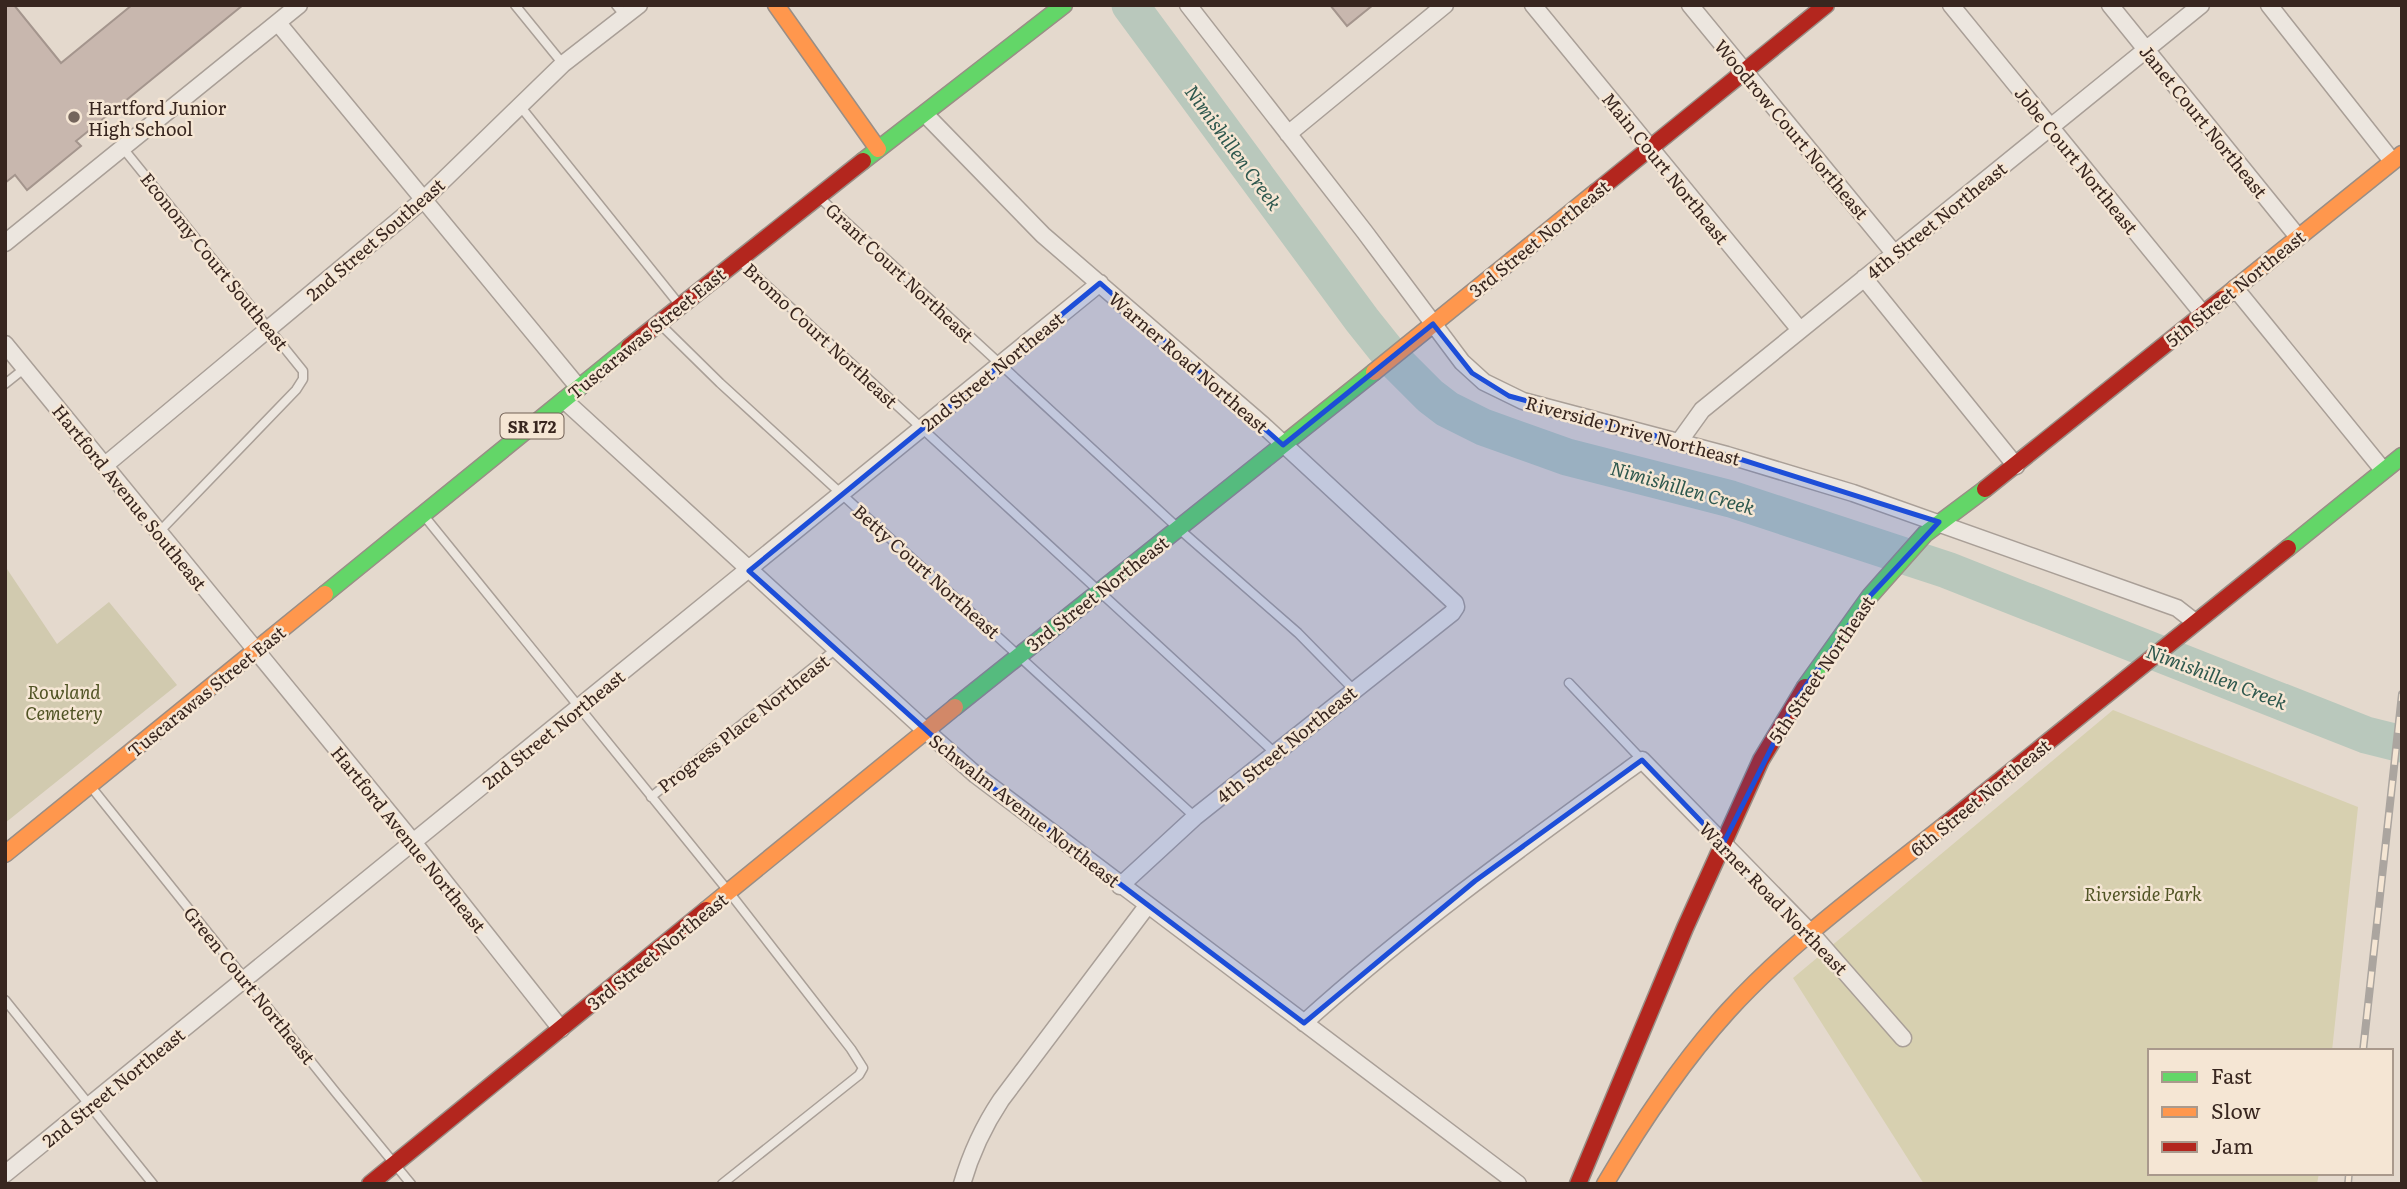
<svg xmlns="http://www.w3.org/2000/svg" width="2407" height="1189" font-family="Literata,serif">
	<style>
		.green { fill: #d7d0b0 }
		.cemetery { fill: #d1caaf }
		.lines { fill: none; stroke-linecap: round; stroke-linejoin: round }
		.river { stroke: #b9c8bc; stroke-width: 37 }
		.building { fill: #c8b7ae; stroke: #a4958d; stroke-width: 2 }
		.lane-casing { stroke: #a99f97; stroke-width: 11 }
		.street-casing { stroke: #a99f97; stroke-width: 19 }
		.fast-casing { stroke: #998e86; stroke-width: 19 }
		.slow-casing { stroke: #998e86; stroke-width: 19 }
		.jam-casing { stroke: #998e86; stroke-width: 19 }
		.lane { stroke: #ece6df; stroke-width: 8 }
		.street { stroke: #ece6df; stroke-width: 16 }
		.fast { stroke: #63d668; stroke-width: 16 }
		.slow { stroke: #ff974d; stroke-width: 16 }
		.jam { stroke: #b3261e; stroke-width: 16 }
		.rail-casing { stroke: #aba59f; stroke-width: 8 }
		.rail { stroke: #f5e6d4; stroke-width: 5; stroke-dasharray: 16; stroke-linecap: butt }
		.marked { fill: #1d4ed8; fill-opacity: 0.2; stroke: #1d4ed8; stroke-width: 5; stroke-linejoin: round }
		.poi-dot { fill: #74655c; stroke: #f5e6d4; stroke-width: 2.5 }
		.labels { text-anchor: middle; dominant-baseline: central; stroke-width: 5; stroke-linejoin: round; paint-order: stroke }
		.shield { fill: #f5e6d4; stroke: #716055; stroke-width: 2 }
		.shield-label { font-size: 16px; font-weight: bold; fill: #38261f }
		.poi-label { font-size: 18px; fill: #38261f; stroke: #f5e6d4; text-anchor: start }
		.street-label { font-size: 18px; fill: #38261f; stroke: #f5e6d4 }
		.park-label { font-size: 18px; font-style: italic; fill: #515425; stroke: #f5e6d4 }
		.water-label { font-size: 19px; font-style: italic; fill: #2e584e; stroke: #f5e6d4 }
	</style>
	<rect width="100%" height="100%" fill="#e4d9cd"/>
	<!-- green -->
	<path class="green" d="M2113,710L2358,807L2332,1051H2150V1173H2319L2317,1184H1924L1793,978Z"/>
	<!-- cemetery -->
	<path class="cemetery" d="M5,566L57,644L109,602L177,685L5,823Z"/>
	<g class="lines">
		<!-- river -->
		<path class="river" d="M1130,5L1362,320L1394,360L1430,396L1447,409L1483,427L1567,457L1731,499L1947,570L2366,735L2402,744"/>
	</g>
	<!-- building -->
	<path class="building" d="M5,5H14L61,63L132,5H243L76,141L81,146L27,190L15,175L5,183Z
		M1330,5H1373L1347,26Z"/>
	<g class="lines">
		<defs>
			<path id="lane" d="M515,5L563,64
				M616,5L625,16
				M520,106L678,303
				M122,147L303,371V379L296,390L159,532
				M820,198L1178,528L1298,633L1354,690
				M740,261L1275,753
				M661,325L720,383L1195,817
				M5,384L25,368
				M425,517L729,892L851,1049L863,1068L859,1075L722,1184
				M1569,683L1642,760
				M92,788L337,1094L411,1184
				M651,797L836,649
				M5,1000L153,1184"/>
			<path id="street" d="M1188,5L1364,231L1462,362L1484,382L1523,401L1727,455L1853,493L2177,608L2195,622
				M1533,5L1800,330
				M1690,5L1894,253
				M1951,5L2203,314
				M2110,5L2298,237
				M2269,5L2392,161
				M278,23L579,388
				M925,114L1043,235L1263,425L1455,603L1456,607L1452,613L1195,817L1120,886
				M1288,134L1445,5
				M5,243L299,5
				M1864,278L2016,466
				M2235,288L2383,470
				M5,344L413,842L561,1029
				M564,400L926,731L976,775L1518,1184
				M1679,442L1702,410L2201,5
				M104,466L423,200L563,64L639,5
				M1304,1023C1410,927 1526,844 1642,760L1811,933L1903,1038
				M5,1174L1100,283
				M962,1184C971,1153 983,1127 1001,1100L1147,906"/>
			<path id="fast" d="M863,161L1064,5
				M2288,548L2402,456
				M325,594L629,347
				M1805,687L1870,596L1925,534L1985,489
				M955,707L1374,372"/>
			<path id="slow" d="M776,5L878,149
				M2222,299L2402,154
				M1374,372L1596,192
				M5,854L325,594
				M706,910L955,707
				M1605,1184C1641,1123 1680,1064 1728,1011C1792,941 1871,884 1945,825"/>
			<path id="jam" d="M1596,192L1826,5
				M629,347L863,161
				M1985,489L2222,299
				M1945,825L2288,548
				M370,1184L706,910
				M1578,1184L1685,928L1761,760L1805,687"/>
		</defs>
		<!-- lane casing -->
		<use href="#lane" class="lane-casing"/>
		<!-- street casing -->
		<use href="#street" class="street-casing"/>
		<!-- fast casing -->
		<use href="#fast" class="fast-casing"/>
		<!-- slow casing -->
		<use href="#slow" class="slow-casing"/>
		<!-- jam casing -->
		<use href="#jam" class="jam-casing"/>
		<!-- lane -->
		<use href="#lane" class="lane"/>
		<!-- street -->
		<use href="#street" class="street"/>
		<!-- fast -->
		<use href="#fast" class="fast"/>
		<!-- slow -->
		<use href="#slow" class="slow"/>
		<!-- jam -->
		<use href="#jam" class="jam"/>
		<defs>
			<path id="rail" d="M2363,1051L2402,694
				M2348,1184L2349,1173"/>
		</defs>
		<!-- rail casing -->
		<use href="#rail" class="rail-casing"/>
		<!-- rail -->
		<use href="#rail" class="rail"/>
	</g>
	<!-- marked area -->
	<path class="marked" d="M1100,283L1283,445L1433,324L1472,373L1509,396L1727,455L1939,522L1870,596L1795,701L1723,844L1642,760L1475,881L1304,1023L976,775L749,571Z"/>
	<!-- markers -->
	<circle class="poi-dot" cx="74" cy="117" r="7"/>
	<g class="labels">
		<!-- shield labels -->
		<rect class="shield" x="500.5" y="413.5" width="63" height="25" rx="5"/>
		<g class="shield-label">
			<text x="532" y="426">SR 172</text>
		</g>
		<!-- poi labels -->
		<g class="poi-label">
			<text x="88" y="107">Hartford Junior<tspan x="88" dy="21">High School</tspan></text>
		</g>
		<!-- street labels -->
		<g class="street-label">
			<text transform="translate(2204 121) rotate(51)">Janet Court Northeast</text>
			<text transform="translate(1792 129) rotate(50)">Woodrow Court Northeast</text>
			<text transform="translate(2077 160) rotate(51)">Jobe Court Northeast</text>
			<text transform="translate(1666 168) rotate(51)">Main Court Northeast</text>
			<text transform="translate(1936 220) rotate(-39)">4th Street Northeast</text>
			<text transform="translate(1539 238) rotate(-39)">3rd Street Northeast</text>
			<text transform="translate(375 239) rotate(-41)">2nd Street Southeast</text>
			<text transform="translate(215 261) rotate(51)">Economy Court Southeast</text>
			<text transform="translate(900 272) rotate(43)">Grant Court Northeast</text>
			<text transform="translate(2235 288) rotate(-39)">5th Street Northeast</text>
			<text transform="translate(646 333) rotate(-39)">Tuscarawas Street East</text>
			<text transform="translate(821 335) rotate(43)">Bromo Court Northeast</text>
			<text transform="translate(1189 362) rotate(41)">Warner Road Northeast</text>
			<text transform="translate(992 371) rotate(-39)">2nd Street Northeast</text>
			<text transform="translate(1633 430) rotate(15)">Riverside Drive Northeast</text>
			<text transform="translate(130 497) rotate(51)">Hartford Avenue Southeast</text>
			<text transform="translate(927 571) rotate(42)">Betty Court Northeast</text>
			<text transform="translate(1097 593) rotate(-38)">3rd Street Northeast</text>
			<text transform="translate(1821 669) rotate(-56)">5th Street Northeast</text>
			<text transform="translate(206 691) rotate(-39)">Tuscarawas Street East</text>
			<text transform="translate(743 723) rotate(-38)">Progress Place Northeast</text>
			<text transform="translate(553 729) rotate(-39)">2nd Street Northeast</text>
			<text transform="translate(1286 744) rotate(-39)">4th Street Northeast</text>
			<text transform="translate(1980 797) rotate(-39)">6th Street Northeast</text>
			<text transform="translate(1025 810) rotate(38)">Schwalm Avenue Northeast</text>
			<text transform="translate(409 839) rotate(51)">Hartford Avenue Northeast</text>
			<text transform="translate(1774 898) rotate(46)">Warner Road Northeast</text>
			<text transform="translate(657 951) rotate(-39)">3rd Street Northeast</text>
			<text transform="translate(250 985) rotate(51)">Green Court Northeast</text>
			<text transform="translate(113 1087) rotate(-39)">2nd Street Northeast</text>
		</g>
		<!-- park labels -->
		<g class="park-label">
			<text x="64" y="691">Rowland<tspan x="64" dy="21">Cemetery</tspan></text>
			<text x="2143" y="893">Riverside Park</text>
		</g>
		<!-- water labels -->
		<g class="water-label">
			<text transform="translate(1234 147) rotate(54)">Nimishillen Creek</text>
			<text transform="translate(1683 487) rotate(16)">Nimishillen Creek</text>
			<text transform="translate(2217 676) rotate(21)">Nimishillen Creek</text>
		</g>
	</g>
	<!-- border -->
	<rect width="2407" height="1189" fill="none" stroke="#38261f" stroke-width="14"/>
	<!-- legend -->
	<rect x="2148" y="1049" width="245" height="126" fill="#f5e6d4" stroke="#a9998c" stroke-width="2"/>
	<rect x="2162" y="1072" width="35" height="10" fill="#63d668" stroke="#a9998c" stroke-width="2"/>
	<text x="2211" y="1084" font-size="21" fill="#38261f">Fast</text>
	<rect x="2162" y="1107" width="35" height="10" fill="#ff974d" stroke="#a9998c" stroke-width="2"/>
	<text x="2211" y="1119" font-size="21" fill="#38261f">Slow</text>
	<rect x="2162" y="1142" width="35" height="10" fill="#b3261e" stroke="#a9998c" stroke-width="2"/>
	<text x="2211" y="1154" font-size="21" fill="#38261f">Jam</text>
</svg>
